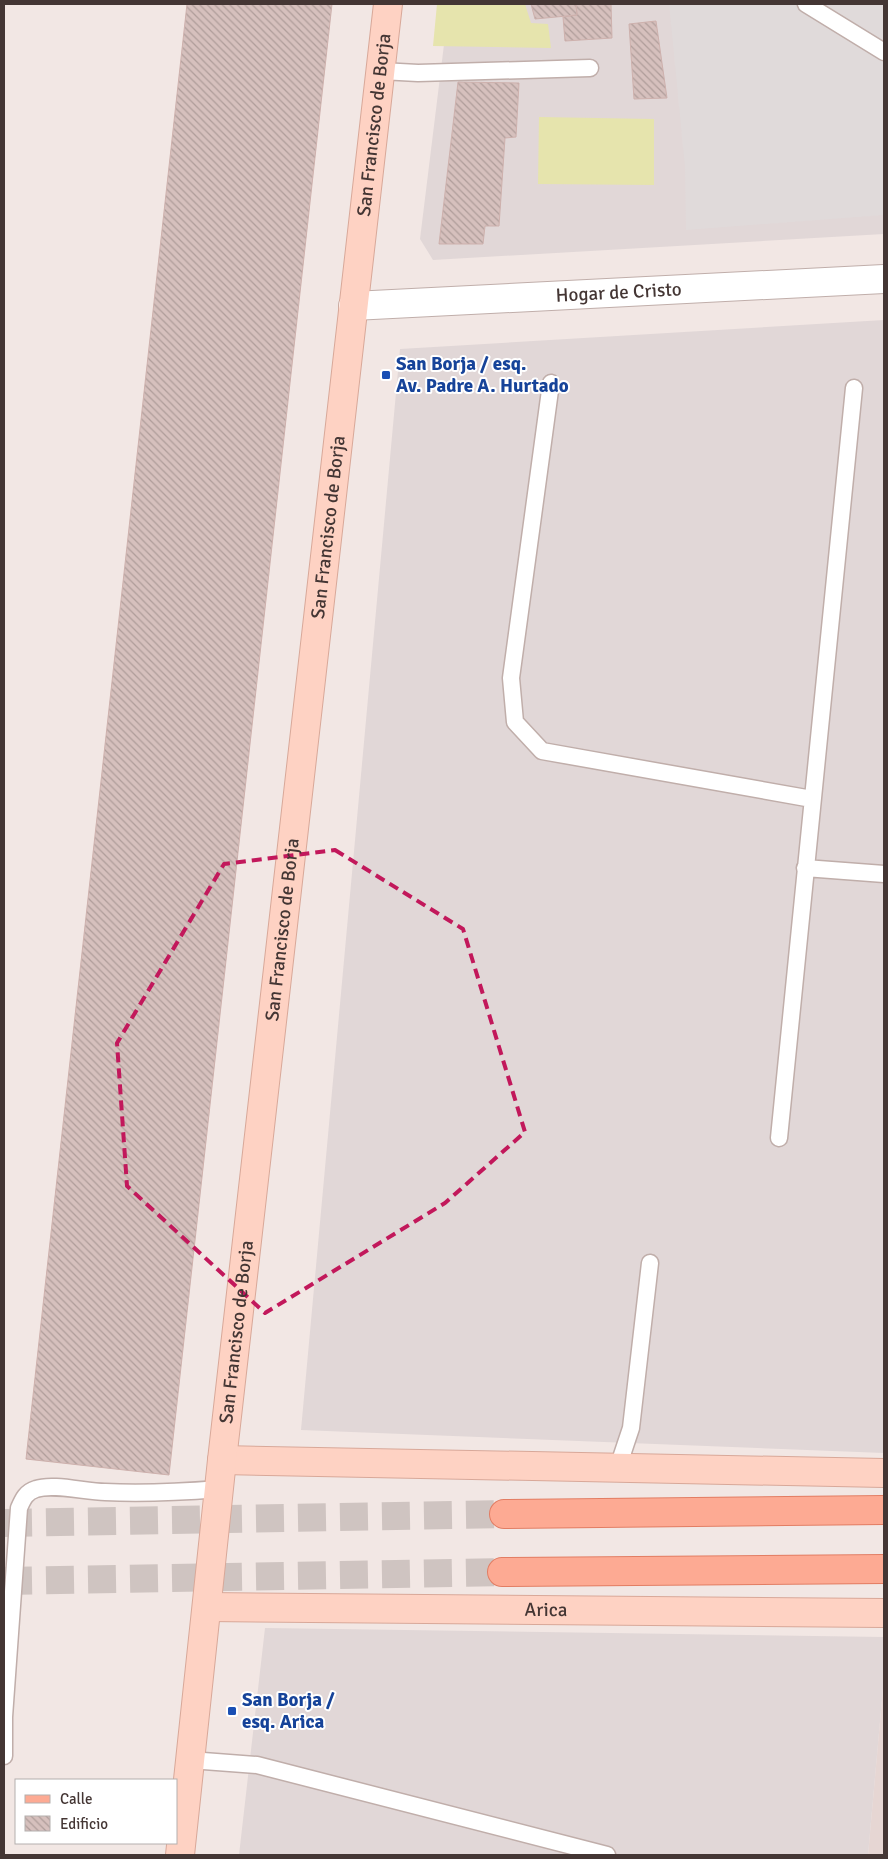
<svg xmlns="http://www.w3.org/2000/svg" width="888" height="1859" font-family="Signika,sans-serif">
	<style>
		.residential { fill: #e6d6d3 }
		.industrial { fill: #e1d7d7 }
		.grass { fill: #e6e4ad }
		.parking { fill: #e0dada }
		.building { fill: url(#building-back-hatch); stroke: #ceb1ad }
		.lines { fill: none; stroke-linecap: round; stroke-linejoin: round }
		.primary-tunnel { stroke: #cfc4c1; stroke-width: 28; stroke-dasharray: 28 14; stroke-linecap: butt }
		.lane-casing { stroke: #c0aeaa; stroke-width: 19 }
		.street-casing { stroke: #c0aeaa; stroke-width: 30 }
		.secondary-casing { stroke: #d8a899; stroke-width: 30 }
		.primary-casing { stroke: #e27d63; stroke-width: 30 }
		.lane { stroke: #fff; stroke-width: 16 }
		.street { stroke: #fff; stroke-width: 28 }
		.secondary { stroke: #fed2c3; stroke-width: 28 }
		.primary { stroke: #fdaa93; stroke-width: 28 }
		.marked { fill: none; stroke: #c2185b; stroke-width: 4; stroke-dasharray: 10 6; stroke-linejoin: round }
		.transit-dot { fill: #1a4fb4; stroke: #fff; stroke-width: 2 }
		.labels { text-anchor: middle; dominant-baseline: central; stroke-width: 4; stroke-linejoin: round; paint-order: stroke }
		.street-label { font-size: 19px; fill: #443634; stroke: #fff }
		.transit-label { font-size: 19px; font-weight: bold; fill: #164399; stroke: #fff; text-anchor: start }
	</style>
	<defs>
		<pattern id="building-back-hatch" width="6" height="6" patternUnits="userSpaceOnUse" patternTransform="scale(1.25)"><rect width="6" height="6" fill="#d6c0bd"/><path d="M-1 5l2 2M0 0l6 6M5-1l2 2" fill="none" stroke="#af9d9a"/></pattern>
	</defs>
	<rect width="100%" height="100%" fill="#f2e7e4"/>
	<!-- residential -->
	<path class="residential" d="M884,1677V1855H868Z"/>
	<!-- industrial -->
	<path class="industrial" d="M449,4H884V234L433,260L420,239Z
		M884,320V1453L301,1430L400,349Z
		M265,1628L884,1637V1677L868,1855H239Z"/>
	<!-- grass -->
	<path class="grass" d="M437,4H525L531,23L548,24L551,48L433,46Z
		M539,117L654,119V185L538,184Z"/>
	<!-- parking -->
	<path class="parking" d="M669,4H884V215L686,230L685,168Z"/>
	<!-- building -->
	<path class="building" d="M187,4H332L169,1475L26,1459Z
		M531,4H576L577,15L535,19Z
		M576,4H611L612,38L565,41L563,17L577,15Z
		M656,21L667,98L634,99L629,24Z
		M458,82L519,83L516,137L505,138L499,226H485L483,244H439Z"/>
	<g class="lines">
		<!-- primary-tunnel -->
		<path class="primary-tunnel" d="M4,1523L504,1514
			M4,1581L502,1572"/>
		<defs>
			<path id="lane" d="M806,4L884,52
				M381,71L418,73L590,68
				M551,383L511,678L515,722L542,751L812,799
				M805,868L884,874
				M779,1138L854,388
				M618,1467L631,1428L650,1263
				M4,1756V1717L19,1508C23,1499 26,1492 36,1489C53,1483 86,1492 105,1492C143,1494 181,1492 219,1489
				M190,1760L257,1765L607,1855"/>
			<g id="street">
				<path id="s1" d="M353,306L884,279"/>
			</g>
			<g id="secondary">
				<path d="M222,1460L884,1473"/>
				<path id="s2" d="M207,1607L884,1613"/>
				<path id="s3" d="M180,1855L222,1460L388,4"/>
			</g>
			<path id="primary" d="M504,1514L884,1510
				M502,1572L884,1569"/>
		</defs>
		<!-- lane casing -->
		<use href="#lane" class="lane-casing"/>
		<!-- street casing -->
		<use href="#street" class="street-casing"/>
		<!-- secondary casing -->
		<use href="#secondary" class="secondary-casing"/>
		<!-- primary casing -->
		<use href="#primary" class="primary-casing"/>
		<!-- lane -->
		<use href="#lane" class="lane"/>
		<!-- street -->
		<use href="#street" class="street"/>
		<!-- secondary -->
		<use href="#secondary" class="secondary"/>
		<!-- primary -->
		<use href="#primary" class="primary"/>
	</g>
	<!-- marked area -->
	<path class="marked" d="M335,850L463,929L525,1132L445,1203L265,1313L127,1186L117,1043L224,864Z"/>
	<!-- markers -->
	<g class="transit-dot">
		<rect x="381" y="370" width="10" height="10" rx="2.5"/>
		<rect x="227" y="1706" width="10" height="10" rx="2.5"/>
	</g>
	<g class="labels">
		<!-- street labels -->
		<g class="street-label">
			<text stroke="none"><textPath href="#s3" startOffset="1741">San Francisco de Borja</textPath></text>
			<text stroke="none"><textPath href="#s1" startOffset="266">Hogar de Cristo</textPath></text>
			<text stroke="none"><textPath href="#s3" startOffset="1336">San Francisco de Borja</textPath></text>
			<text stroke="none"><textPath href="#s3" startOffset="931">San Francisco de Borja</textPath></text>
			<text stroke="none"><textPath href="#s3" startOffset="526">San Francisco de Borja</textPath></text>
			<text stroke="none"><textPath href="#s2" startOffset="339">Arica</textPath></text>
		</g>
		<!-- transit labels -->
		<g class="transit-label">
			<text x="396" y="364">San Borja / esq.<tspan x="396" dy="22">Av. Padre A. Hurtado</tspan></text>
			<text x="242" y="1700">San Borja /<tspan x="242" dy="22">esq. Arica</tspan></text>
		</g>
	</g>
	<!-- border -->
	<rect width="888" height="1859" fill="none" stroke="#443634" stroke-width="10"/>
	<!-- legend -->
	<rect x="15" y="1779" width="162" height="65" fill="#ffffff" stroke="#b4afae"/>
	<rect x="25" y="1795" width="25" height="8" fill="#fdaa93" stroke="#b4afae"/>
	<text x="60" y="1804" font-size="15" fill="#443634">Calle</text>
	<rect x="25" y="1816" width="25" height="15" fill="url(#building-back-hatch)" stroke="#b4afae"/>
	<text x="60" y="1829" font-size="15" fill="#443634">Edificio</text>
</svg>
